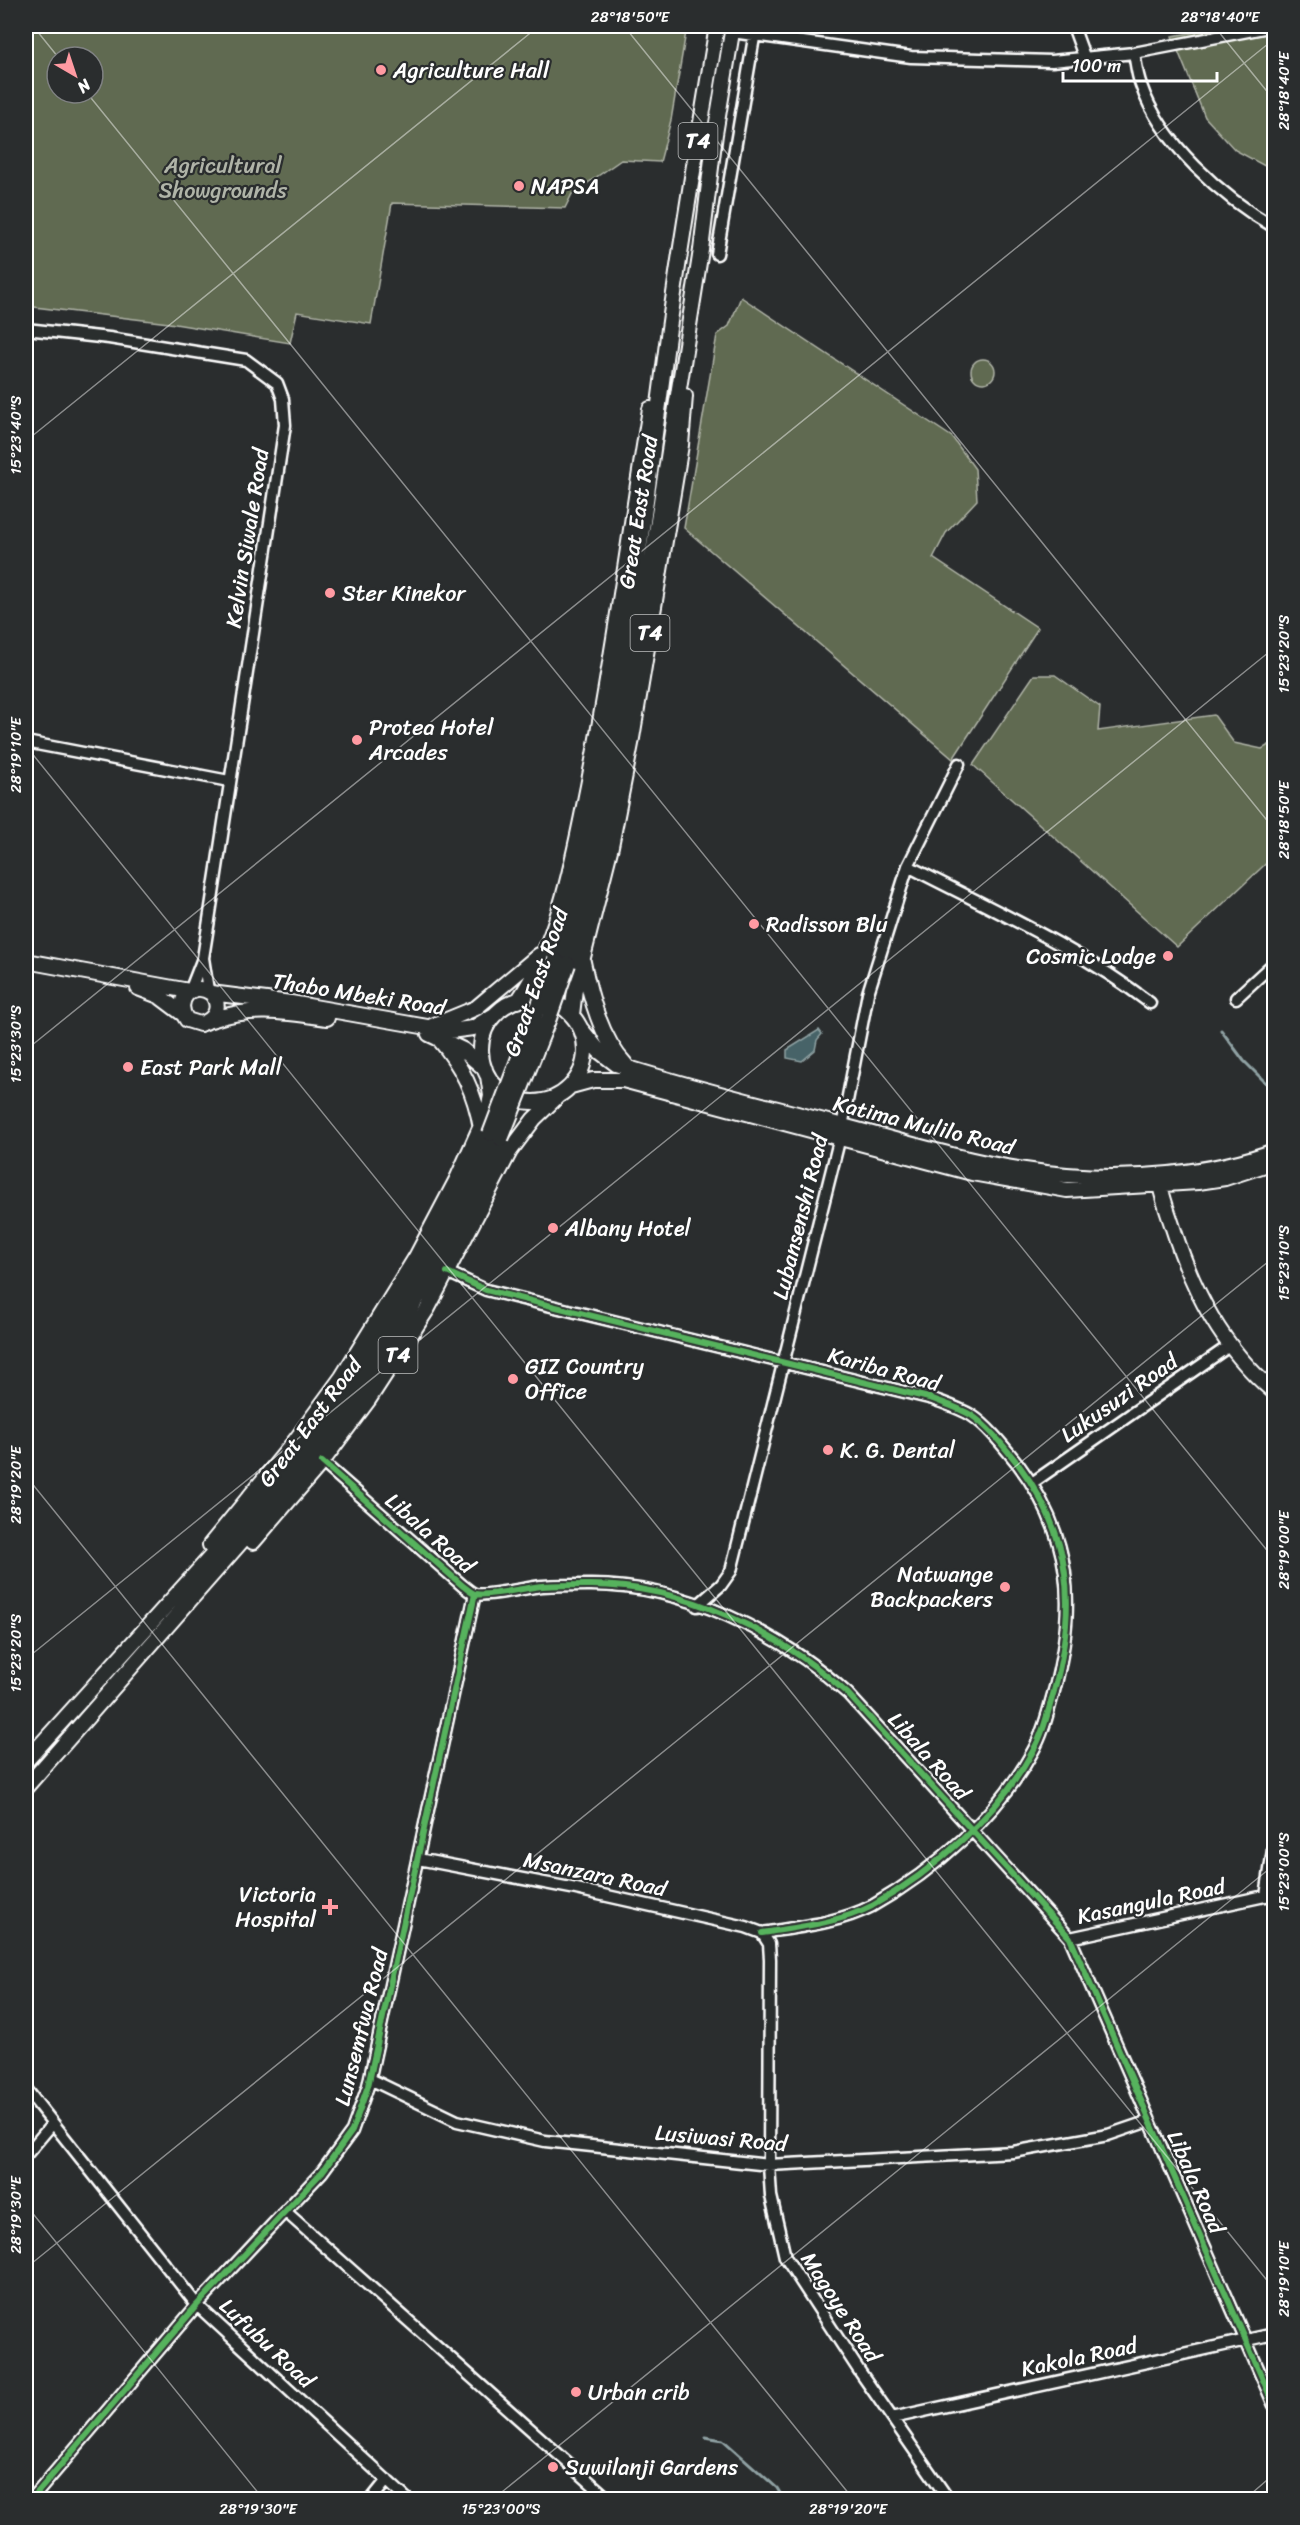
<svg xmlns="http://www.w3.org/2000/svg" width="1300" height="2525" font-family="Sriracha,sans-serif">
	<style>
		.green { fill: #606a51; stroke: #b0b4a8; stroke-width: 1.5; fill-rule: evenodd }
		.water { fill: #466467; stroke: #90a2a4; stroke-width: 1.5 }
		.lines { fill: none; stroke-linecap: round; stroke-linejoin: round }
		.stream { stroke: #90a2a4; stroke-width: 3 }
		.minor-casing { stroke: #fff; stroke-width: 15 }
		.major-casing { stroke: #fff; stroke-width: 18 }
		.minor { stroke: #2a2d2e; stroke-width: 10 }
		.major { stroke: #2a2d2e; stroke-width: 14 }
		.major-bridge-casing { stroke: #fff; stroke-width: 18; stroke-linecap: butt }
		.major-bridge { stroke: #2a2d2e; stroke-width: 14 }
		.cycleway-casing { stroke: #2a2d2e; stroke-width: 10 }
		.cycleway { stroke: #56b35d; stroke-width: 6 }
		.ticks { fill: none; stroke: #fff; stroke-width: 1.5; stroke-opacity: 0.45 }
		.poi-dot { fill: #ff9aa2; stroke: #2a2d2e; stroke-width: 2 }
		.labels { text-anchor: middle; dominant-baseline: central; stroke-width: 4.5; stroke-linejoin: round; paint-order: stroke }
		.shield { fill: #2a2d2e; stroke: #bfc0c0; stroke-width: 1.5 }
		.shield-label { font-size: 21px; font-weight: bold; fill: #fff }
		.poi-label { font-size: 22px; fill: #fff; stroke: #2a2d2e; text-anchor: start }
		.park-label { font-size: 22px; fill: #b0b4a8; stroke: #2a2d2e }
		.street-label { font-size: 22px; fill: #fff; stroke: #2a2d2e }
		.neatline { fill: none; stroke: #fff; stroke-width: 2 }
		.ticks-label { font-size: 15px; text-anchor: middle; fill: #fff }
	</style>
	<rect width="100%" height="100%" fill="#2a2d2e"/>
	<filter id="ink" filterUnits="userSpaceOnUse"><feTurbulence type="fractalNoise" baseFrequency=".0167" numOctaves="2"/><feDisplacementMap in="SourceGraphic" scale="12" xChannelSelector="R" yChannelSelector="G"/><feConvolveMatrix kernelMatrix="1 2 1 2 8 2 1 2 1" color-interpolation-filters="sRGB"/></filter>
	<g filter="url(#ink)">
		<!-- green -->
		<path class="green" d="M26,26H687L671,120L660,162L621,160L572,194L565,208L392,203L371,324L297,312L290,343L169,323L26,306ZM57,57H93V93H57Z
			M1207,26H1274V171L1235,150L1205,117L1172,36L1207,30Z
			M741,297L952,437L975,469L977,500L946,533L933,558L1038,628L953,759L684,528L717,335L729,326Z
			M971 371a12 12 0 1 1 24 0a12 12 0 1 1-24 0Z
			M1034,675H1055L1100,707L1098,731L1214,715L1234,743L1262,749L1274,742V856L1177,947L973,765Z"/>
		<!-- water -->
		<path class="water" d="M819,1030L822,1034L817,1040L815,1050L802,1061L787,1058V1050Z"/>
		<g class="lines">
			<!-- stream -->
			<path class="stream" d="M1221,1030L1244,1061L1274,1091
				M705,2437L723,2440L777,2488L784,2500"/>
			<defs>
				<path id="minor" d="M1073,26L1085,59
					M732,32L911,57L1052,61L1134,53L1274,26
					M1134,53C1136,63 1137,75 1141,85C1160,142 1223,198 1274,227
					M717,254L756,26
					M26,329L109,338L246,360L277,383L283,399L285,425L209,920L203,958L190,991
					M26,742L229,781
					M908,866C989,908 1077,947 1150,1003
					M203,958L208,990
					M1236,998L1274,963
					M447,1272L486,1290L933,1399C946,1404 959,1408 971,1415C988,1426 1005,1448 1018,1464C1072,1536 1077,1605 1054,1691C1048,1711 1044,1732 1033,1751C999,1814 934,1871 872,1906C839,1923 798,1927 762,1933
					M322,1462L463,1586C466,1588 471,1593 475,1594C487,1597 528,1587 543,1586C558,1585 573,1585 588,1585C683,1584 780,1632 848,1694L1070,1938L1274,2405
					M1032,1483L1229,1346
					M697,1606L721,1585L731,1571L840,1137L868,993L908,866L959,764
					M418,1859L576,1889L746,1927L762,1933
					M1266,1896L1274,1843
					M762,1933L769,1944L770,1959L769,2165L771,2196L785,2257L858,2369L949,2500
					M1070,1938L1274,1894
					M370,2079L457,2121L545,2141L769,2165L1013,2152L1108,2135L1149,2121
					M26,2089L197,2305L408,2500
					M26,2155L53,2123
					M286,2212L610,2500
					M892,2418L1274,2334
					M31,2500L197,2305L322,2172L352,2131L368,2086L475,1594
					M371,2500L387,2480"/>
				<path id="major" d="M556,960C616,756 640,546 668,336C682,232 700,129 717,26
					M26,961L189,991
					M583,962C590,996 601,1039 626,1065
					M568,964L600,842L636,659L701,250L715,134L733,26
					M138,988L159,996L183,1014
					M211,993C222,1006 216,1020 200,1024L187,1020C173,1001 192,980 211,993L291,1003L450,1031L473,1028L496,1014
					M481 1050a52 52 0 1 1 104 0a52 52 0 1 1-104 0Z
					M518,1001C559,942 574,855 588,786C613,661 629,535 650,409
					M572,1015L575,989L611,846L631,744L681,445L685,396
					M211,1020C251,1006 286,1012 327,1018
					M432,1026L476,1008L539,955
					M581,1029L599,1051L616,1064C689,1088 765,1105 839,1125C956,1156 1045,1187 1169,1174C1206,1170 1240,1164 1274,1151
					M429,1034L463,1050L485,1069
					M439,1039C462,1066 475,1093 481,1128
					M571,1086L593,1080H623L972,1173L1067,1190L1198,1182L1225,1178L1274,1162
					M1159,1179C1161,1195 1168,1212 1173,1228C1193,1291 1222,1348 1274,1392
					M253,1542L322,1462L369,1399L428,1308L510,1151L534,1119L558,1096
					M210,1545L295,1441L342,1377L416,1257L457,1179L488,1110L491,1096L488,1076
					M26,1761L261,1501L332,1411L407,1296L467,1185L490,1134
					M26,1787L270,1509L315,1455L361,1392L436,1267L501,1139"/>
			</defs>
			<!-- minor casing -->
			<use href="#minor" class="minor-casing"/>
			<!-- major casing -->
			<use href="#major" class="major-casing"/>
			<!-- minor -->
			<use href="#minor" class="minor"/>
			<!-- major -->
			<use href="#major" class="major"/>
			<defs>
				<path id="major-bridge" d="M490,1134L556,960
					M501,1139L549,1018L568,964"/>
			</defs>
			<!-- major-bridge casing -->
			<use href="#major-bridge" class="major-bridge-casing"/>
			<!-- major-bridge -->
			<use href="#major-bridge" class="major-bridge"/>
			<defs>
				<path id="cycleway" d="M447,1272L486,1290L933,1399C946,1404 959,1408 971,1415C988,1426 1005,1448 1018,1464C1072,1536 1077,1605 1054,1691C1048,1711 1044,1732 1033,1751C999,1814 934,1871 872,1906C839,1923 798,1927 762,1933
					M322,1462L463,1586C466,1588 471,1593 475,1594C487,1597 528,1587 543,1586C558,1585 573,1585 588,1585C683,1584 780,1632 848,1694L1070,1938L1274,2405
					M31,2500L197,2305L322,2172L352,2131L368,2086L475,1594"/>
			</defs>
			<!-- cycleway casing -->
			<use href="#cycleway" class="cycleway-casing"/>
			<!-- cycleway -->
			<use href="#cycleway" class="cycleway"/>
		</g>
	</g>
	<!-- ticks -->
	<path class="ticks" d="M33,26L58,57M624,26L1274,829M1214,26L1274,100M87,93L1274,1559M26,441L539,26M26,746L1274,2289M26,1050L1274,39M26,1476L854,2500M26,1659L1274,648M26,2205L264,2500M26,2268L1274,1257M492,2500L1274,1865M1244,2500L1274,2474"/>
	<!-- markers -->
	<g class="poi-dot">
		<circle cx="381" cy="70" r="6"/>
		<circle cx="519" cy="186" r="6"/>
		<circle cx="330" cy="593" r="6"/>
		<circle cx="357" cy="740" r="6"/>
		<circle cx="754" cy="924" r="6"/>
		<circle cx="1168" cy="956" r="6"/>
		<circle cx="128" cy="1067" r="6"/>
		<circle cx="553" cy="1228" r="6"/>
		<circle cx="513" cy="1379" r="6"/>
		<circle cx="828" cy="1450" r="6"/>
		<circle cx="1005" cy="1587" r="6"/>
		<path d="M327 1898h6v6h6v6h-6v6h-6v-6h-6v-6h6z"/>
		<circle cx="576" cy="2392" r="6"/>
		<circle cx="553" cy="2467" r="6"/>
	</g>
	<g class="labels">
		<!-- shield labels -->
		<g class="shield">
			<rect x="678.5" y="123" width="39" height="36" rx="4.5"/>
			<rect x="630.5" y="615" width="39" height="36" rx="4.5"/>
			<rect x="378.5" y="1337" width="39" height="36" rx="4.5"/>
		</g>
		<g class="shield-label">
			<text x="698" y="141">T4</text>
			<text x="650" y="633">T4</text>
			<text x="398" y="1355">T4</text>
		</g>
		<!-- poi labels -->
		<g class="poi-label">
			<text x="393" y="70">Agriculture Hall</text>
			<text x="531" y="186">NAPSA</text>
			<text x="342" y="593">Ster Kinekor</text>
			<text x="369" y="727">Protea Hotel<tspan x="369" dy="25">Arcades</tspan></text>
			<text x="766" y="924">Radisson Blu</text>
			<text x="1156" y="956" text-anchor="end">Cosmic Lodge</text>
			<text x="140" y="1067">East Park Mall</text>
			<text x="565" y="1228">Albany Hotel</text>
			<text x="525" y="1366">GIZ Country<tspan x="525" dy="25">Office</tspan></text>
			<text x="840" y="1450">K. G. Dental</text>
			<text x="993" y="1574" text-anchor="end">Natwange<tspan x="993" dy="25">Backpackers</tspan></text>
			<text x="316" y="1894" text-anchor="end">Victoria<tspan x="316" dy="25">Hospital</tspan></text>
			<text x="588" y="2392">Urban crib</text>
			<text x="565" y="2467">Suwilanji Gardens</text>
		</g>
		<!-- park labels -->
		<g class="park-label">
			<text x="223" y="165">Agricultural<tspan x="223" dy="25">Showgrounds</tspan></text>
		</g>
		<!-- street labels -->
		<g class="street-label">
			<text transform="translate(638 512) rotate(-81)">Great East Road</text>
			<text transform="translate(247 538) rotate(-81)">Kelvin Siwale Road</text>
			<text transform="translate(536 982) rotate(-71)">Great East Road</text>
			<text transform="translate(359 994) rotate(9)">Thabo Mbeki Road</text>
			<text transform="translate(924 1125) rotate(14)">Katima Mulilo Road</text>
			<text transform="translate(800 1217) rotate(-76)">Lubansenshi Road</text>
			<text transform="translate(884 1369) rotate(15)">Kariba Road</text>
			<text transform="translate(1119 1398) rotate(-35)">Lukusuzi Road</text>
			<text transform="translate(310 1422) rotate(-53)">Great East Road</text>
			<text transform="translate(430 1533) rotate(41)">Libala Road</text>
			<text transform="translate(929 1756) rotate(48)">Libala Road</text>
			<text transform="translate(595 1874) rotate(12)">Msanzara Road</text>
			<text transform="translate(1151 1901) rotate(-12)">Kasangula Road</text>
			<text transform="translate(361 2027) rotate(-76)">Lunsemfwa Road</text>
			<text transform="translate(721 2138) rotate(5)">Lusiwasi Road</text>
			<text transform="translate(1196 2182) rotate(66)">Libala Road</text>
			<text transform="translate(841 2307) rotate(57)">Magoye Road</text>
			<text transform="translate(267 2343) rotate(43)">Lufubu Road</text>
			<text transform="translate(1079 2357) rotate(-12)">Kakola Road</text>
		</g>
	</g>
	<!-- margin -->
	<rect width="1300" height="2525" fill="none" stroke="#2a2d2e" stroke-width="66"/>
	<!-- north arrow -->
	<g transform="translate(75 75) rotate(141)"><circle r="28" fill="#2a2d2e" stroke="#7f8182" stroke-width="1.5"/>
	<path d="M0-4.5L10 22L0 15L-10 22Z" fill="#ff9aa2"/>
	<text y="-9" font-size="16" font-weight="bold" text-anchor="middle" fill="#ffffff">N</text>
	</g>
	<!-- scale -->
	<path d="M1063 72v9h154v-9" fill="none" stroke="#ffffff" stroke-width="3"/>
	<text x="1072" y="72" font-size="18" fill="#ffffff" stroke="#2a2d2e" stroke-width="4.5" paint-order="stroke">100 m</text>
	<rect x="33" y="33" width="1234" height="2459" class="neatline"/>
	<g class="ticks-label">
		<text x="630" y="22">28°18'50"E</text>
		<text x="1220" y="22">28°18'40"E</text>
		<text transform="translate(1284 91) rotate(-90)" y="5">28°18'40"E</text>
		<text transform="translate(16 435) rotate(-90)" y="5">15°23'40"S</text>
		<text transform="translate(1284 654) rotate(-90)" y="5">15°23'20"S</text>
		<text transform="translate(16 755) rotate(-90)" y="5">28°19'10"E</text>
		<text transform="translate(1284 820) rotate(-90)" y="5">28°18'50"E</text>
		<text transform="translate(16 1044) rotate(-90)" y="5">15°23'30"S</text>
		<text transform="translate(1284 1263) rotate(-90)" y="5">15°23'10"S</text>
		<text transform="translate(16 1485) rotate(-90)" y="5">28°19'20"E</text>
		<text transform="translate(1284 1550) rotate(-90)" y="5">28°19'00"E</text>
		<text transform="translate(16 1653) rotate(-90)" y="5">15°23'20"S</text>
		<text transform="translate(1284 1872) rotate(-90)" y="5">15°23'00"S</text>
		<text transform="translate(16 2215) rotate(-90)" y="5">28°19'30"E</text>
		<text transform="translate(1284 2279) rotate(-90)" y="5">28°19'10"E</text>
		<text x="258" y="2514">28°19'30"E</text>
		<text x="501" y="2514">15°23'00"S</text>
		<text x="848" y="2514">28°19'20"E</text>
	</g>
</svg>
